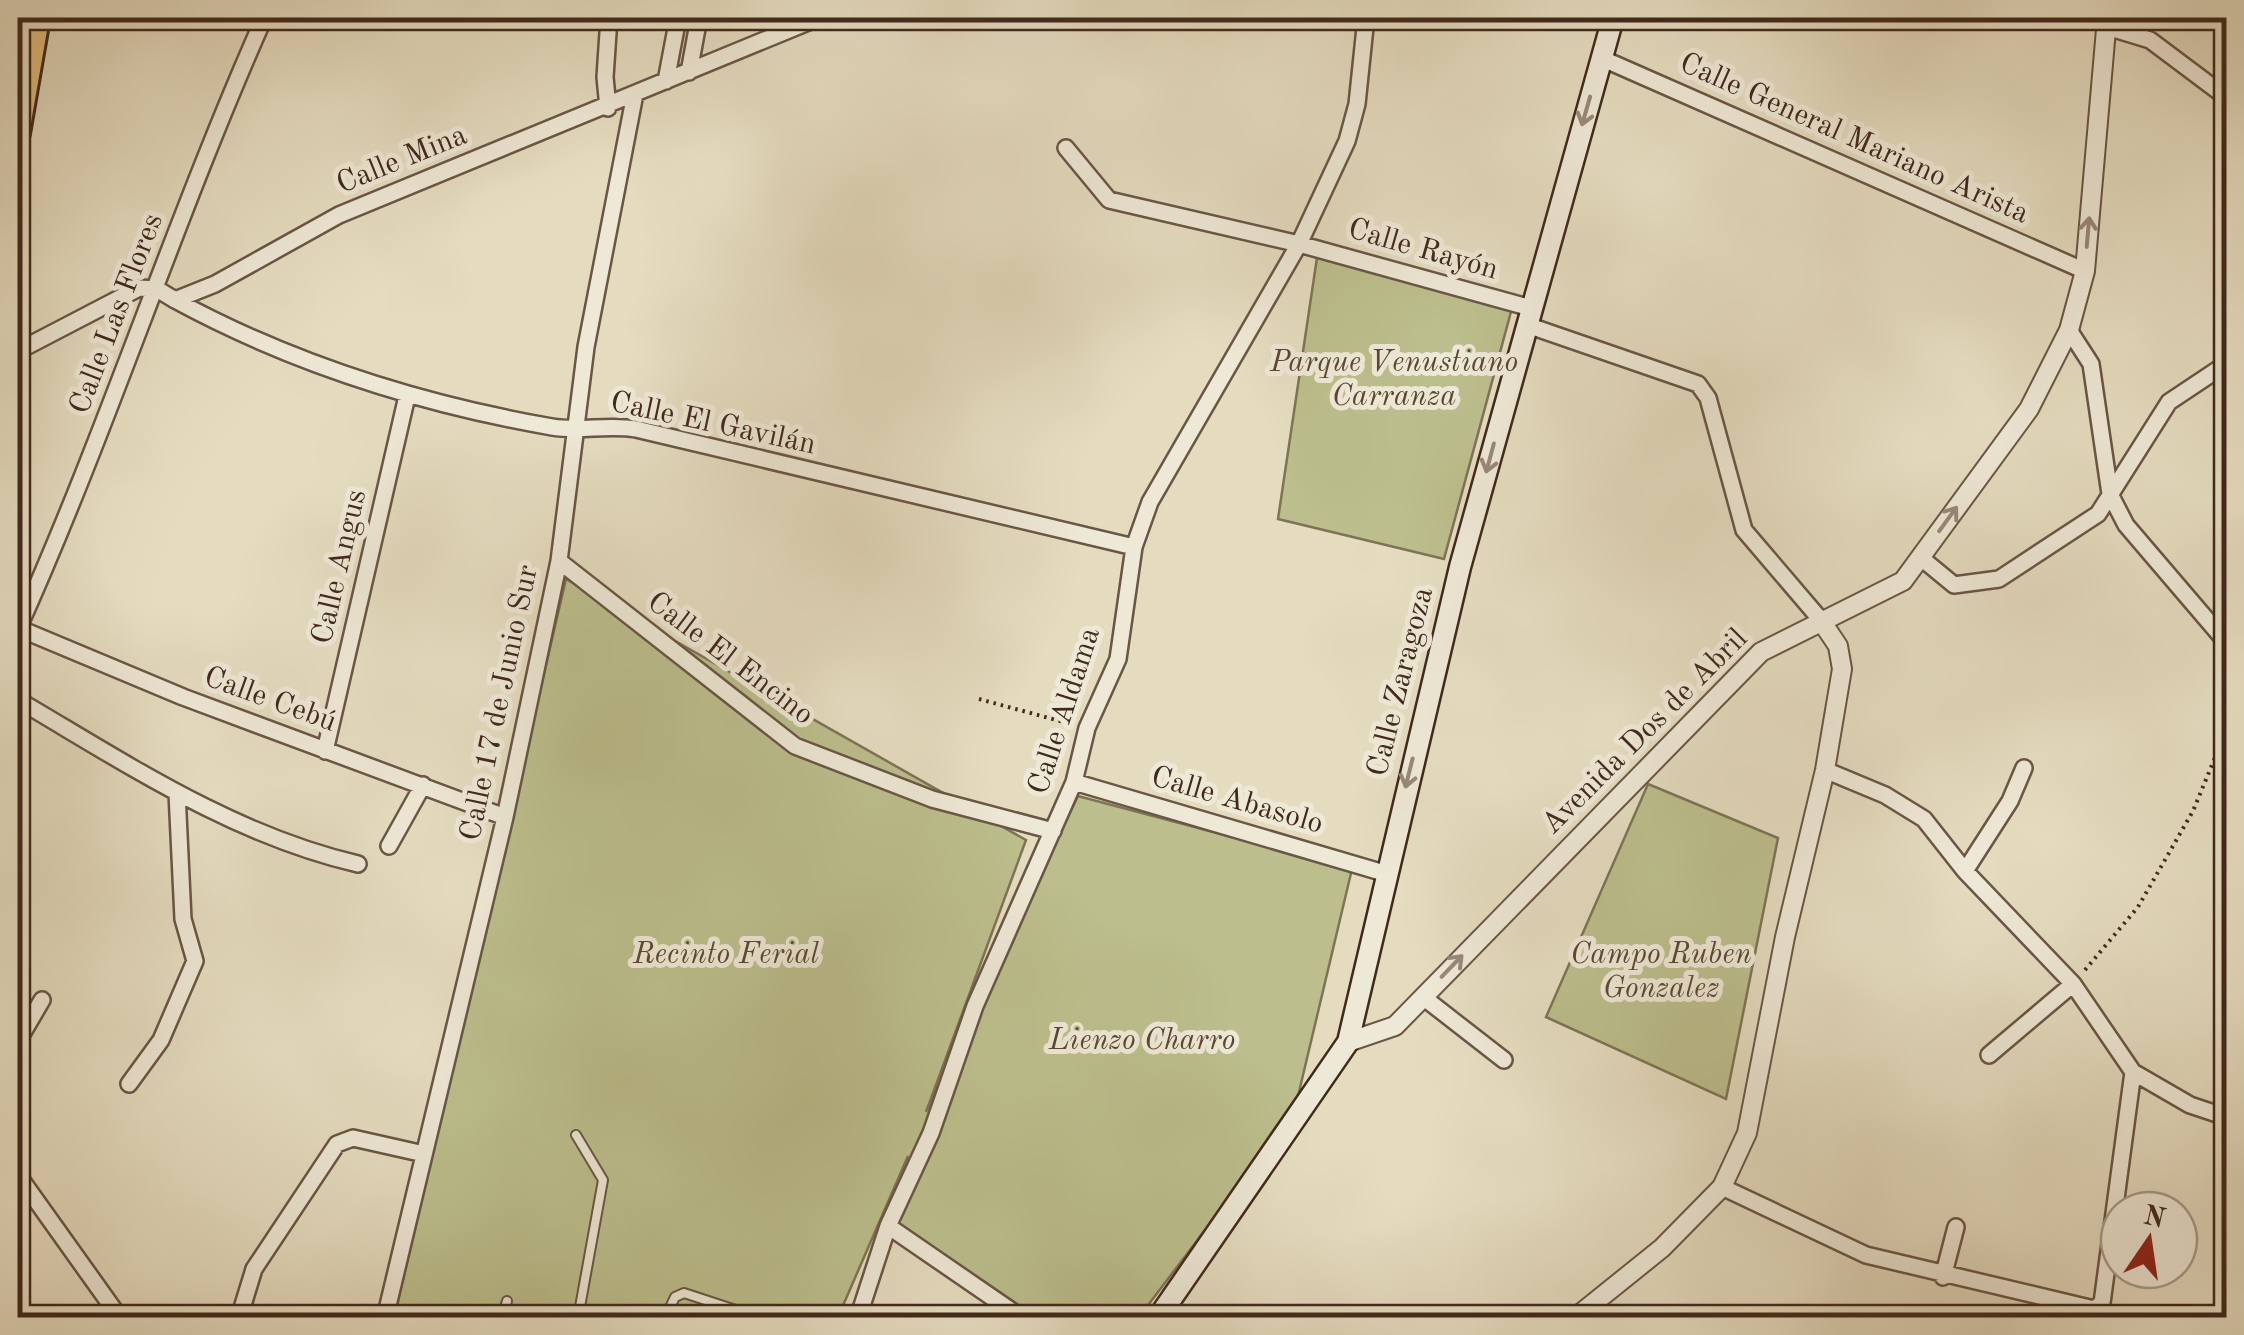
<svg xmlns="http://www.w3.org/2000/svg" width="2244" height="1335" font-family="'Old Standard TT',serif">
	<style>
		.green { fill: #bcbe8d; stroke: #7e7454; stroke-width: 2.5 }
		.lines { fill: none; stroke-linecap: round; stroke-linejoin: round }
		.service-casing { stroke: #6a5645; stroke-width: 12 }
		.minor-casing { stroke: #6a5645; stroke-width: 20 }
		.tertiary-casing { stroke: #6a5645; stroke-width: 22 }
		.secondary-casing { stroke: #41291c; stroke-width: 25 }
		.primary-casing { stroke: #41291c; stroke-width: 28 }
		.path { stroke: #41291c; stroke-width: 4; stroke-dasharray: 2.5 5; stroke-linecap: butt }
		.service { stroke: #eee8d6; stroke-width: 8 }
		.minor { stroke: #eee8d6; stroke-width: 15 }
		.tertiary { stroke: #eee8d6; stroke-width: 18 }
		.secondary { stroke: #eee8d6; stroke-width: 20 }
		.primary { stroke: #e2be80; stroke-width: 22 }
		.oneway { stroke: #988879 }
		.labels { text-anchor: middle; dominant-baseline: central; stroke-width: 10; stroke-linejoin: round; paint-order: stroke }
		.street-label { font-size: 30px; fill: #41291c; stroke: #eee8d6 }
		.park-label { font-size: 30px; font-style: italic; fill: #5a4733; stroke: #eee8d6 }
	</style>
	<rect width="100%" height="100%" fill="#e5dcc0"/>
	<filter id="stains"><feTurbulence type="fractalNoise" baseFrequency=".002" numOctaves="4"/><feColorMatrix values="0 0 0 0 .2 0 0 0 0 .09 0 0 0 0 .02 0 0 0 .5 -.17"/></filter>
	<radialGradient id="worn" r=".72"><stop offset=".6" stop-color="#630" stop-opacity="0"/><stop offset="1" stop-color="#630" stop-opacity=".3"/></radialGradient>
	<!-- green -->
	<path class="green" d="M1318,251L1512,308L1444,559L1278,519Z
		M566,579L1026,840L926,1112L1078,796L1352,869L1294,1113L1139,1317H1031L882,1229L908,1156L838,1317L394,1318Z
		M1648,784L1778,838L1726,1099L1546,1017Z"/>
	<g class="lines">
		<defs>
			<path id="service" d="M576,1135L603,1180L578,1318
				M502,1318L507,1301
				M665,1318L675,1297L684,1293L760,1318"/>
			<path id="minor" d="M2107,27L2150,40L2226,97
				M1601,58L2085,271
				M689,72L699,18
				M666,81L678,18
				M608,108L605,77L609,18
				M1066,148L1109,200L1299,244L1531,308
				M175,300C293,364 421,404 552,427C580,432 607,424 636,429L1134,547
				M1527,325L1698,384L1708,398L1744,530L1820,619
				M2069,330L2091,364L2110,494L2126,525L2226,642
				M18,351L139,288L157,289L175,300L215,284L339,215L818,18
				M1920,557L1954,585L1999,579L2098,514L2169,402L2226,364
				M559,561L795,746L932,799L1053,831
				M18,628L183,697L505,817
				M18,629C108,429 175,218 264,18
				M18,700C127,764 233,835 358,864
				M325,751L407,396
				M1825,770L1885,795L1924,819L1965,871L2073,984L2133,1072L2190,1105L2226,1117
				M1074,782L1384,873
				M389,846L423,785
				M1965,871L2010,801L2024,768
				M1423,997L1504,1060
				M18,1041L42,1000
				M1989,1055L2073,984
				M129,1084L161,1040L195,961L183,919L177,793
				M18,1175L120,1318
				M1722,1187L1866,1255L2094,1309L2102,1303L2133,1072
				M888,1226L1022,1318
				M1943,1277L1956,1227
				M239,1318L254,1269L337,1144L353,1138L424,1154
				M385,1318L505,817L559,561L586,347L635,94
				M858,1318L888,1226L931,1133L975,1006L1074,782L1087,728L1118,659L1134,547L1150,502L1299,244L1347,141L1357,104L1366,18"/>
			<path id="tertiary" d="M1348,1042L1395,1026L1761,652L1903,581L2029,409L2069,330L2085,271L2107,18
				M1575,1318L1662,1248L1722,1187L1747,1133L1785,937L1825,770L1842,669L1838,646L1820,619"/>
			<path id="secondary" d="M1158,1318L1348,1042L1460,567L1613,18"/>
			<path id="primary" d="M18,133L38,18"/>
		</defs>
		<!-- service casing -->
		<use href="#service" class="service-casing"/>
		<!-- minor casing -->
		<use href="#minor" class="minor-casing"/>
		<!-- tertiary casing -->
		<use href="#tertiary" class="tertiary-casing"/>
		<!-- secondary casing -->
		<use href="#secondary" class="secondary-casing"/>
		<!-- primary casing -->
		<use href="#primary" class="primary-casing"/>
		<!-- path -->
		<path class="path" d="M979,699L1071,724
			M2085,970L2138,907L2193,811L2226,731"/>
		<!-- service -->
		<use href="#service" class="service"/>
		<!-- minor -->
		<use href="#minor" class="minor"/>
		<!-- tertiary -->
		<use href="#tertiary" class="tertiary"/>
		<!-- secondary -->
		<use href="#secondary" class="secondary"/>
		<!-- primary -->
		<use href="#primary" class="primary"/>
	</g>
	<!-- one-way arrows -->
	<defs><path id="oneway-shaft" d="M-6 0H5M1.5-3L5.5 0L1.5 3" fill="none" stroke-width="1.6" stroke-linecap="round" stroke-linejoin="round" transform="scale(2.5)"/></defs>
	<g class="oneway">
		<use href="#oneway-shaft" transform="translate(1586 111) rotate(106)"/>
		<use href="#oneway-shaft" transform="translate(2088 232) rotate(-85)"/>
		<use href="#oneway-shaft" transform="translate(1490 458) rotate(105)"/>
		<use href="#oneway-shaft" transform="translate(1948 519) rotate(-54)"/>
		<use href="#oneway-shaft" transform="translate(1409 773) rotate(104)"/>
		<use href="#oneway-shaft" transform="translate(1452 966) rotate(-46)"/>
	</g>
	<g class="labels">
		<!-- street labels -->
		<g class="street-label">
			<text transform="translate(1854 139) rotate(24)">Calle General Mariano Arista</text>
			<text transform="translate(402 160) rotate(-22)">Calle Mina</text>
			<text transform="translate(1423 250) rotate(16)">Calle Rayón</text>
			<text transform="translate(117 314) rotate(-69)">Calle Las Flores</text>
			<text transform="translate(713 424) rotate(12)">Calle El Gavilán</text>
			<text transform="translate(340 567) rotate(-77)">Calle Angus</text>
			<text transform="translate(730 659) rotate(37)">Calle El Encino</text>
			<text transform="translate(1401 682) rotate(-76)">Calle Zaragoza</text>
			<text transform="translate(270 700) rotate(20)">Calle Cebú</text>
			<text transform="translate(500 703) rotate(-78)">Calle 17 de Junio Sur</text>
			<text transform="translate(1065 711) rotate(-72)">Calle Aldama</text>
			<text transform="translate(1645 732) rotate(-45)">Avenida Dos de Abril</text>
			<text transform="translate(1237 801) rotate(16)">Calle Abasolo</text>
		</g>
		<!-- park labels -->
		<g class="park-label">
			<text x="1394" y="363">Parque Venustiano<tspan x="1394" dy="34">Carranza</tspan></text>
			<text x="726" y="955">Recinto Ferial</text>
			<text x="1661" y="955">Campo Ruben<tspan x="1661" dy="34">Gonzalez</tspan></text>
			<text x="1142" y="1041">Lienzo Charro</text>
		</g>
	</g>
	<!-- margin -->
	<rect width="2244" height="1335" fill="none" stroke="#e5dcc0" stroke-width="60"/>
	<rect x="20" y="20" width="2204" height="1295" fill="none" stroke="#41291c" stroke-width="5"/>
	<rect x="30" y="30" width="2184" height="1275" fill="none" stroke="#41291c" stroke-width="2.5"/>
	<!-- north arrow -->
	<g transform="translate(2149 1240) rotate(13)"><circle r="48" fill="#eee8d6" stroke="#a99c8c" stroke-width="2.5"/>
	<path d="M0-8L18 38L0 25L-18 38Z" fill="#8f2418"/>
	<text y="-15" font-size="28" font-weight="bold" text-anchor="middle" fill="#41291c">N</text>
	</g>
	<rect width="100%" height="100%" filter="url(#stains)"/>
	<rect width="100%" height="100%" fill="url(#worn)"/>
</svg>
